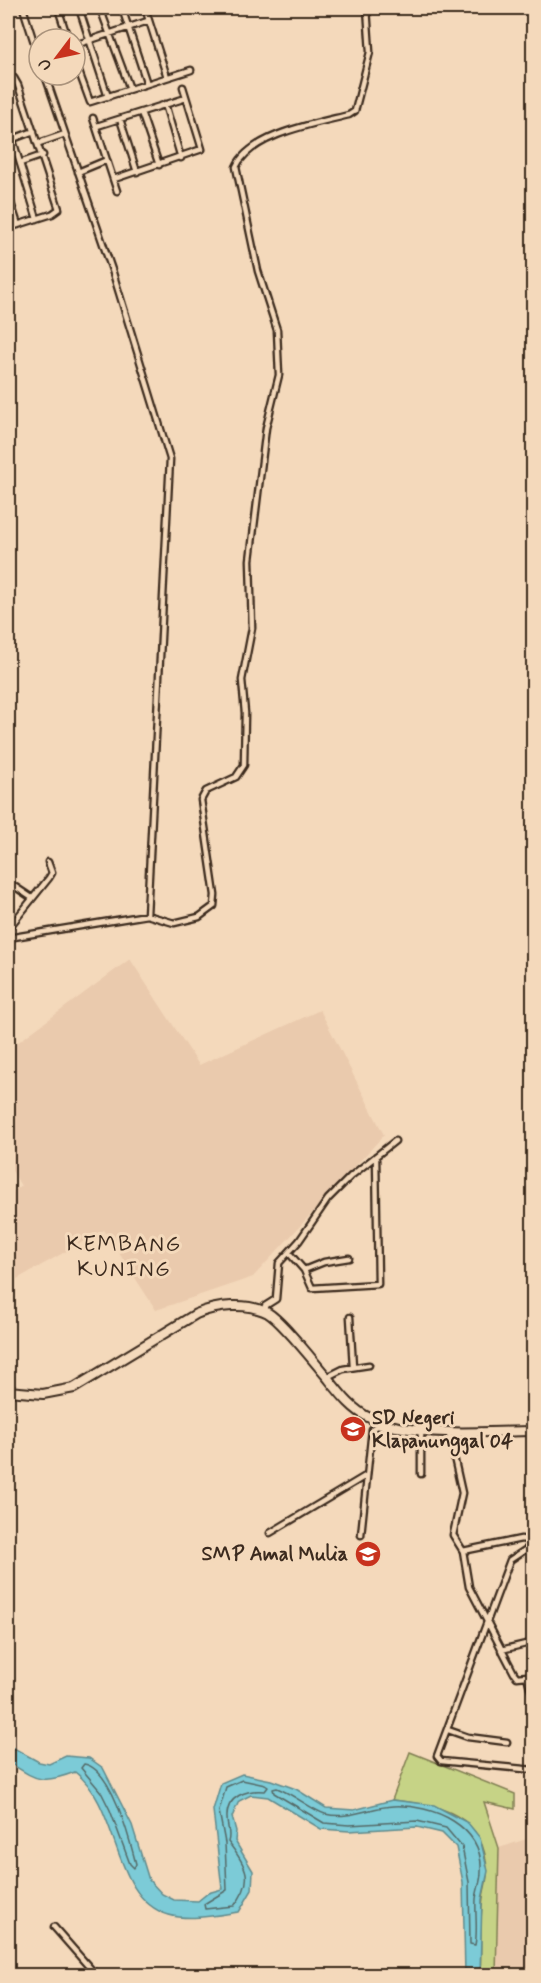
<svg xmlns="http://www.w3.org/2000/svg" width="541" height="1983" font-family="Mynerve,sans-serif">
	<style>
		.built { fill: #eacaad }
		.green { fill: #c6d386; stroke: #807e52; stroke-width: 1.5 }
		.water { fill: #7bcbd7; stroke: #618b8d; stroke-width: 1.5 }
		.lines { fill: none; stroke-linecap: round; stroke-linejoin: round }
		.shore { stroke: #556a68; stroke-width: 1.5 }
		.minor-casing { stroke: #3b2a1e; stroke-width: 9 }
		.primary-casing { stroke: #3b2a1e; stroke-width: 12 }
		.minor { stroke: #f4d9bb; stroke-width: 4.5 }
		.primary { stroke: #f4d9bb; stroke-width: 8 }
		.labels { text-anchor: middle; dominant-baseline: central; stroke-width: 6; stroke-linejoin: round; paint-order: stroke }
		.poi-label { font-size: 20px; font-weight: bold; fill: #3b2a1e; stroke: #f4d9bb; text-anchor: start }
		.quarter-label { font-size: 22px; letter-spacing: 1.5px; fill: #3b2a1e; stroke: #f4d9bb }
	</style>
	<rect width="100%" height="100%" fill="#f4d9bb"/>
	<filter id="ink" filterUnits="userSpaceOnUse"><feTurbulence type="fractalNoise" baseFrequency=".0167" numOctaves="2"/><feDisplacementMap in="SourceGraphic" scale="12" xChannelSelector="R" yChannelSelector="G"/><feConvolveMatrix kernelMatrix="1 2 1 2 8 2 1 2 1" color-interpolation-filters="sRGB"/></filter>
	<g filter="url(#ink)">
		<!-- built -->
		<path class="built" d="M130,959L199,1065L320,1010L384,1135L253,1277L156,1310L104,1230L8,1284V1195L21,1186L8,1164V1036L13,1046Z
			M533,1837V1975L496,1976L499,1848Z"/>
		<!-- green -->
		<path class="green" d="M410,1752L515,1794V1809L484,1802L499,1848L496,1975H480C482,1950 479,1923 483,1898C484,1889 488,1879 487,1871C485,1813 439,1805 392,1800Z"/>
		<!-- water -->
		<path class="water" d="M8,1745L39,1762L49,1764L66,1756L89,1758L103,1768L132,1825L149,1880L162,1894L174,1900L198,1901L208,1893L222,1889L213,1810L221,1783L242,1774L271,1780L296,1789L326,1808L354,1810L392,1800L434,1805L468,1823L480,1838L488,1871L482,1899L480,1975H465L463,1882L456,1847L442,1833L417,1827L349,1831L321,1829L268,1797L251,1795L239,1801L232,1817L236,1831L235,1841L253,1871L252,1890L239,1912C218,1915 190,1921 169,1915C111,1898 121,1807 75,1772C41,1785 37,1780 8,1762Z"/>
		<g class="lines">
			<!-- shore -->
			<path class="shore" d="M84,1764C112,1768 130,1841 136,1864L134,1868L130,1864L110,1810L101,1792L81,1768Z
				M242,1780L265,1785L268,1787L265,1791C247,1789 226,1796 227,1818C227,1828 231,1833 228,1842C247,1866 255,1880 234,1906L205,1909L204,1904L227,1890L225,1843L219,1811L226,1787Z
				M277,1788C293,1794 312,1810 325,1814C350,1820 370,1807 393,1806C433,1804 484,1826 481,1872C481,1881 477,1890 476,1899C475,1915 478,1930 475,1945L470,1944L469,1882L462,1847L446,1828L417,1821L349,1825L324,1823L274,1793L273,1789Z"/>
			<defs>
				<path id="minor" d="M23,8L39,58
					M58,8L68,39
					M79,8L108,97
					M100,8L130,89
					M122,8L147,84
					M145,8L167,77
					M75,45L148,21
					M75,61L90,102L191,70
					M45,75L113,273L170,459L147,915
					M8,80L14,78L18,85L59,209L52,214L8,228
					M165,104L181,158
					M141,112L159,165
					M93,118L117,191
					M120,119L137,172
					M8,124L37,219
					M97,126L186,98
					M13,139L34,131
					M39,143L65,134
					M20,163L43,155
					M78,172L107,160
					M114,179L202,149L183,87
					M8,194L18,225
					M8,882L32,898
					M8,929L49,878L52,873L48,862
					M8,938L147,915L174,923L199,917L214,906L215,895L201,800L206,791L236,777L244,765L245,713L242,680L252,628L250,560L266,428L279,375L277,330L258,271L236,167C251,134 317,123 349,115L355,111L370,52L367,8
					M289,1253L304,1270L312,1288L378,1284L376,1156
					M304,1270L324,1262L349,1258
					M267,1311L265,1306L276,1299L279,1263L299,1241L328,1199L351,1176L395,1141
					M350,1317L353,1367
					M327,1377L343,1369L369,1365
					M448,1430L462,1493L453,1535L463,1551L469,1587L514,1673L517,1677L527,1676L534,1702
					M421,1474V1429
					M270,1533L367,1475
					M361,1535L372,1429L376,1426L399,1429
					M534,1544L510,1560L437,1756L441,1761L534,1770
					M463,1551L521,1539L528,1540L532,1545
					M501,1650L534,1642
					M448,1730L468,1737L507,1742
					M54,1927L97,1976"/>
				<path id="primary" d="M8,1391L43,1394L74,1388L196,1314C217,1305 247,1302 268,1313C283,1322 314,1362 327,1377C339,1392 352,1410 370,1418C418,1439 482,1431 534,1431"/>
			</defs>
			<!-- minor casing -->
			<use href="#minor" class="minor-casing"/>
			<!-- primary casing -->
			<use href="#primary" class="primary-casing"/>
			<!-- minor -->
			<use href="#minor" class="minor"/>
			<!-- primary -->
			<use href="#primary" class="primary"/>
		</g>
	</g>
	<!-- icons -->
	<defs>
		<symbol id="school-disc" viewBox="-11 -11 22 22"><circle r="9.5" fill="#c8321e" stroke="#f4d9bb"/><path d="M0-5L7-2L0 1L-7-2ZM-4 1L0 2.5L4 1V4Q0 6-4 4Z" fill="#fff"/></symbol>
	</defs>
	<g fill-rule="evenodd">
		<use href="#school-disc" x="338" y="1414" width="30" height="30"/>
		<use href="#school-disc" x="353" y="1539" width="30" height="30"/>
	</g>
	<g class="labels">
		<!-- poi labels -->
		<g class="poi-label">
			<text x="372" y="1418">SD Negeri<tspan x="372" dy="23">Klapanunggal 04</tspan></text>
			<text x="348" y="1554" text-anchor="end">SMP Amal Mulia</text>
		</g>
		<!-- quarter labels -->
		<g class="quarter-label">
			<text x="124" y="1245">KEMBANG<tspan x="124" dy="25">KUNING</tspan></text>
		</g>
	</g>
	<!-- margin -->
	<rect width="541" height="1983" fill="none" stroke="#f4d9bb" stroke-width="30"/>
	<rect x="15" y="15" width="511" height="1953" fill="none" stroke="#3b2a1e" stroke-width="2" filter="url(#ink)"/>
	<!-- north arrow -->
	<g transform="translate(57 57) rotate(238)"><circle r="28" fill="#f4d9bb" stroke="#aa937c" stroke-width="1.5"/>
	<path d="M0-4.5L10 22L0 15L-10 22Z" fill="#c8321e"/>
	<text y="-9" font-size="16" font-weight="bold" text-anchor="middle" fill="#3b2a1e">U</text>
	</g>
</svg>
